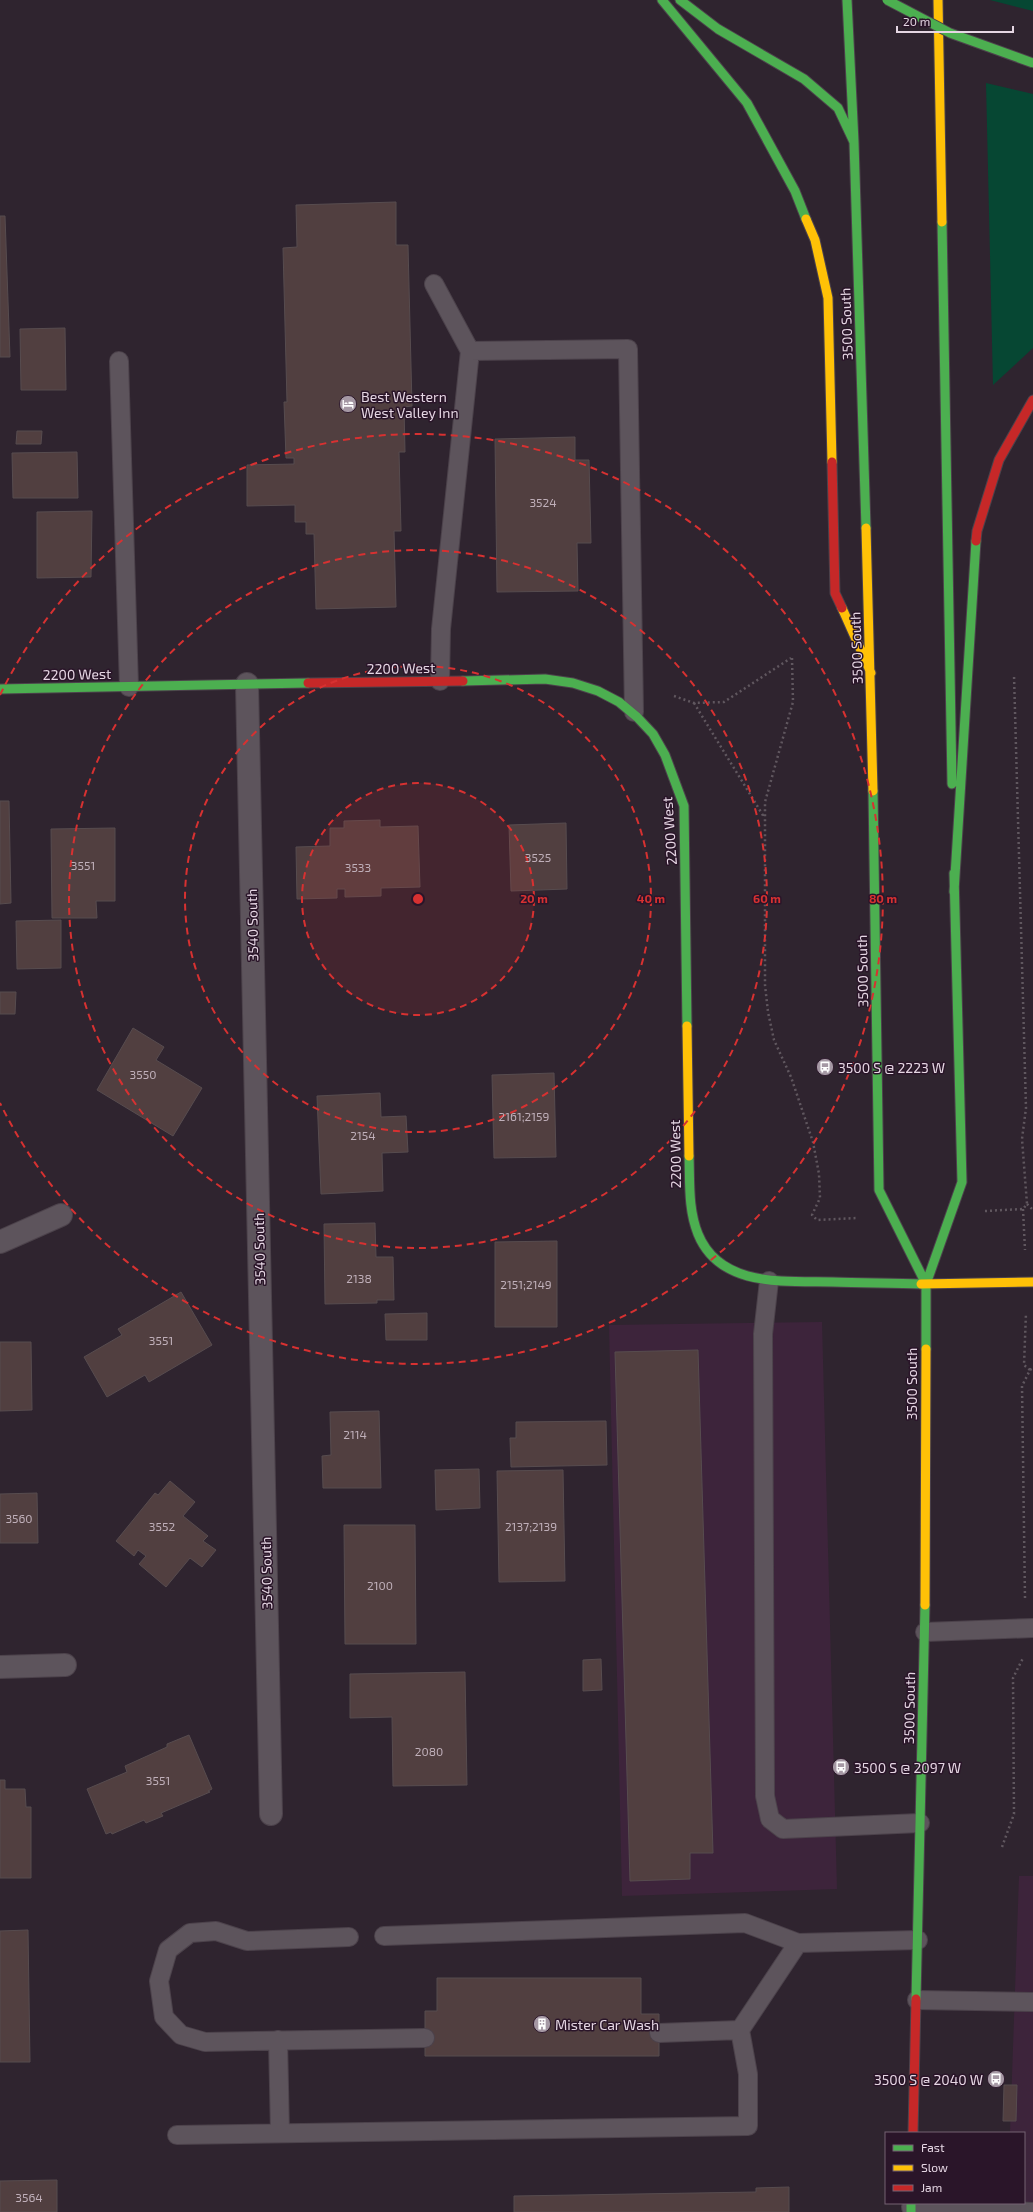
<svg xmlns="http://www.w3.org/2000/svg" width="1033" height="2212" font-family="'Exo 2',sans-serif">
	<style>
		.built { fill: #3d243b }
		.green { fill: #064733 }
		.building { fill: #513f40; stroke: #574c4f }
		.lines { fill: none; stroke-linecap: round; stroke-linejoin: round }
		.lane-casing { stroke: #4c424b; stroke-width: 20 }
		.street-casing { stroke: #4c424b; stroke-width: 24 }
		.fast-casing { stroke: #4c424b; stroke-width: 11 }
		.slow-casing { stroke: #4c424b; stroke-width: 11 }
		.jam-casing { stroke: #4c424b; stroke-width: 11 }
		.path { stroke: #60575f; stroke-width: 2.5; stroke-dasharray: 2 3; stroke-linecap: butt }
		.lane { stroke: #5d545c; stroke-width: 18 }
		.street { stroke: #5d545c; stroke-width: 22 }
		.fast { stroke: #4caf50; stroke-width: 9 }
		.slow { stroke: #ffc107; stroke-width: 9 }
		.jam { stroke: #c62828; stroke-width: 9 }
		.fast-bridge-casing { stroke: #4c424b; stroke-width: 11; stroke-linecap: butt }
		.fast-bridge { stroke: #4caf50; stroke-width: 9 }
		.ring { fill: none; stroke: #d73131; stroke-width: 2; stroke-dasharray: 7 5 }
		.labels { text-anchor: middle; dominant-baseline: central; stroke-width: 3; stroke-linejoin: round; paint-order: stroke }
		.number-label { font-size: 12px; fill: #c0b0ba }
		.street-label { font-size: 14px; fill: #e5d6e3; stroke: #2a1529 }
		.poi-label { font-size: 14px; fill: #e5d6e3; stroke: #2a1529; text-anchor: start }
		.centre { fill: #d73131; stroke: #2a1529; stroke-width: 2 }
		.ring-label { font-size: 12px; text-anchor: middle; font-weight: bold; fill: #d73131; stroke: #2a1529; stroke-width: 3; stroke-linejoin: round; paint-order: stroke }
	</style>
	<rect width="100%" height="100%" fill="#2f242f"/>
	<!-- built -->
	<path class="built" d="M822,1322L837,1889L622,1896L609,1325Z
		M1019,1876H1033V2212L1024,2203V2133H1010Z"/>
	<!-- green -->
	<path class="green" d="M990,0H1033V11Z
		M986,83L1033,94V348L993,385Z"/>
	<!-- building -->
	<path class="building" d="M396,202V245H408L412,406L404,407L405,452H399L401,531H394L396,607L316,609L314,534H306V522H295V505L247,506V465L294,464V458H286L284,402H287L283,248L297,247L296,205Z
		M0,216H5L10,357H0Z
		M65,328L66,390H21L20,329Z
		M17,431H42L41,444H16Z
		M575,437V460H589L591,543H577L578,591L497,592L495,439Z
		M77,452L78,498H13L12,453Z
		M92,511L91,577L37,578V512Z
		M0,801H9L11,903L0,904Z
		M380,820V827L418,826L420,887L381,888V896L345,897V889H337V898L297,899L296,847L330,846V828H344V821Z
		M566,823L567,889L511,891L509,825Z
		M115,828V901H96L97,918H52L51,829Z
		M61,920V968L17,969L16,921Z
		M0,992H16L15,1014H0Z
		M133,1028L164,1047L156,1060L202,1088L173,1136L97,1090Z
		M554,1073L556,1157L494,1158L492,1075Z
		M380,1093L381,1117L406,1116L408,1152L382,1153L383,1191L321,1194L317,1096Z
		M375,1223L376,1257H393L394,1300H377V1303L325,1304L324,1224Z
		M557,1241V1327H495V1242Z
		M181,1292L212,1345L149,1382L145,1375L107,1397L84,1357L122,1335L118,1329Z
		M427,1313V1340H386L385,1314Z
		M0,1342H31L32,1410L0,1411Z
		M698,1350L713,1853H690V1879L630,1881L615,1352Z
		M379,1411L381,1488H323L322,1456L331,1455L330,1412Z
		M606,1421L607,1465L511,1467L510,1438H516V1422Z
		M479,1469L480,1508L436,1510L435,1470Z
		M563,1470L565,1581L499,1582L497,1471Z
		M170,1481L195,1502L183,1516L208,1536L203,1541L216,1550L202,1567L190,1558L166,1587L139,1564L146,1556L138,1550L134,1556L116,1541L155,1493L158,1495Z
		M37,1493L38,1543H0V1494Z
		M344,1525H415L416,1644H345Z
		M601,1659L602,1690L583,1691V1660Z
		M465,1672L467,1785L393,1786L392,1717L350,1718V1674Z
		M189,1735L212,1789L208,1791L210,1792L161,1813L163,1816L146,1823L144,1820L112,1834L111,1832L106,1834L87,1789L127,1772L125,1766L167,1747V1744Z
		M0,1780H5V1789H25L26,1807H31V1878H0Z
		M28,1930L30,2062H0V1931Z
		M437,1978H641V2014H659V2056H425V2011H437Z
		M1004,2085H1017L1016,2121H1003Z
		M57,2180V2212H0V2181Z
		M789,2187V2212H514V2196L756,2192V2188Z"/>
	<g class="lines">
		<defs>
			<path id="lane" d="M434,284L470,351L628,349L634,712
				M119,361L129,687
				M440,681L441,629L470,351
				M769,1281L763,1334L765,1796L770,1819L783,1829L920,1823
				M925,1632L1033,1628
				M384,1936L745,1923L798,1943L918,1940
				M349,1937L247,1941L216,1931L190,1933L168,1950L159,1981L164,2017L181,2035L205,2042L425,2038
				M917,2000L1033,2002
				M659,2033L740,2030
				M278,2040L280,2133
				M177,2135L748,2126V2074L740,2030L798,1943
				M911,2207L1033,2212"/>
			<path id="street" d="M247,684L271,1814
				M0,1242L61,1215
				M0,1667L65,1665"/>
			<path id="fast" d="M662,0L747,103L795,191L806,219
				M680,0L718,29L804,79L838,108L854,142
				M847,0L854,142L866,528
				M942,222L952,784
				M463,681L545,679L573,683L598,691L619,702L637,717L653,734L665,755L684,806L687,1026
				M0,689L308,683
				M873,791L879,1190L926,1284
				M954,892L976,541
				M689,1156C690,1183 688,1209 698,1234C720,1288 785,1281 833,1282C862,1283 892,1283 921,1284
				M926,1349V1284L962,1182L954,873
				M916,1999L925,1605
				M911,2203V2212"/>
			<path id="slow" d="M938,0L942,222
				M806,219L815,240L828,298L832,462
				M866,528L873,791
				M842,608L871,673
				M687,1026L689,1156
				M921,1284L1033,1282
				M925,1605L926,1349"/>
			<path id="jam" d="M832,462L835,593L842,608
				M976,541L977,531L999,460L1033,400
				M308,683L463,681
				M913,2133L916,1999"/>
		</defs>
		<!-- lane casing -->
		<use href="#lane" class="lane-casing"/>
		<!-- street casing -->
		<use href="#street" class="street-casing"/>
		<!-- fast casing -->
		<use href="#fast" class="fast-casing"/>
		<!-- slow casing -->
		<use href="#slow" class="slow-casing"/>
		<!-- jam casing -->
		<use href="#jam" class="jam-casing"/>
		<!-- path -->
		<path class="path" d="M792,658L793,702L765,802V985L768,1012L774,1040L791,1077L813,1142L819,1174L820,1198L812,1215L817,1220L858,1218
			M674,696L694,703L724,702L791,658
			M694,703L764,817
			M1027,1204L1033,1210
			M1023,1209L1025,1250
			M985,1211L1023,1209L1027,1204L1022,1139L1026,1108L1014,675
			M1030,1370L1033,1368
			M1025,1598L1022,1386L1030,1370L1024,1365L1026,1313
			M1002,1847L1014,1814L1013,1678L1023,1658"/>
		<!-- lane -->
		<use href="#lane" class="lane"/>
		<!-- street -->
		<use href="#street" class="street"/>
		<!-- fast -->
		<use href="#fast" class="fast"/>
		<!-- slow -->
		<use href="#slow" class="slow"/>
		<!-- jam -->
		<use href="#jam" class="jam"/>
		<defs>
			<path id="fast-bridge" d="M887,0L950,33L1033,63"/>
		</defs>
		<!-- fast-bridge casing -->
		<use href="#fast-bridge" class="fast-bridge-casing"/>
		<!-- fast-bridge -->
		<use href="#fast-bridge" class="fast-bridge"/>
	</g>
	<!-- distance rings -->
	<circle cx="418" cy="899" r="116" fill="#d73131" fill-opacity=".12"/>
	<g class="ring">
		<circle cx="418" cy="899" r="116"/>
		<circle cx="418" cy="899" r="233"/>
		<circle cx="418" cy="899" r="349"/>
		<path d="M0 695A465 465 0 1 1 0 1103"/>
	</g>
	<!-- icons -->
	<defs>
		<symbol id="hotel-disc" viewBox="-11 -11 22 22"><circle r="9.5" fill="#a598a4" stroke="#2a1529"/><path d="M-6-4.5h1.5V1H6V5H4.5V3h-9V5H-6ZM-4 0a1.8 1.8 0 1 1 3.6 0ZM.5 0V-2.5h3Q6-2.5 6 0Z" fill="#fff"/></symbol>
		<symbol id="bus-disc" viewBox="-11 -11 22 22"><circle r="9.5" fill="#a598a4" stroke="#2a1529"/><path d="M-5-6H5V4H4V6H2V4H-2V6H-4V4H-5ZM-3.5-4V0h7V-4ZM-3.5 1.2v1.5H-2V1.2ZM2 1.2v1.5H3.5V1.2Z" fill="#fff"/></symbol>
		<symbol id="building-disc" viewBox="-11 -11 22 22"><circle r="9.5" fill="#a598a4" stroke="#2a1529"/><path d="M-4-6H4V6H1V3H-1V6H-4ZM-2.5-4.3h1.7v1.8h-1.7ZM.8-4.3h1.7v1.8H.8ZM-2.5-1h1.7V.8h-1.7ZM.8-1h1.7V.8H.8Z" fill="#fff"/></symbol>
	</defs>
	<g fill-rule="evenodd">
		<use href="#hotel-disc" x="338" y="394" width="20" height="20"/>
		<use href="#bus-disc" x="815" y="1057" width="20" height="20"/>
		<use href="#bus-disc" x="831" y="1757" width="20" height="20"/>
		<use href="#building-disc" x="532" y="2014" width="20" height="20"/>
		<use href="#bus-disc" x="986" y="2069" width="20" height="20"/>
	</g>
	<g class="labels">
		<!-- number labels -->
		<g class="number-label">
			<text x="543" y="502">3524</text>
			<text x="538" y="857">3525</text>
			<text x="83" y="865">3551</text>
			<text x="358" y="867">3533</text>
			<text x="143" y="1074">3550</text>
			<text x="524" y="1116">2161;2159</text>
			<text x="363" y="1135">2154</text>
			<text x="359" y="1278">2138</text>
			<text x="526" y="1284">2151;2149</text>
			<text x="161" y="1340">3551</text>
			<text x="355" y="1434">2114</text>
			<text x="19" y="1518">3560</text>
			<text x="162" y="1526">3552</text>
			<text x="531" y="1526">2137;2139</text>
			<text x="380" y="1585">2100</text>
			<text x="429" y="1751">2080</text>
			<text x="158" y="1780">3551</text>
			<text x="29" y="2197">3564</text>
		</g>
		<!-- street labels -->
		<g class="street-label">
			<text transform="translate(846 324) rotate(-92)">3500 South</text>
			<text transform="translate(856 648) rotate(-92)">3500 South</text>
			<text transform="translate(401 668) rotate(-1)">2200 West</text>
			<text transform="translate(77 674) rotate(-1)">2200 West</text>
			<text transform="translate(669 831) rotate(-94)">2200 West</text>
			<text transform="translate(252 925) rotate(-91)">3540 South</text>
			<text transform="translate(862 971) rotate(-91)">3500 South</text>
			<text transform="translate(675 1154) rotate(-91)">2200 West</text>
			<text transform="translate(259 1249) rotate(-91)">3540 South</text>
			<text transform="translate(911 1384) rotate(-90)">3500 South</text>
			<text transform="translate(266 1573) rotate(-91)">3540 South</text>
			<text transform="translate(909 1708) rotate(-89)">3500 South</text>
		</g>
		<!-- poi labels -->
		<g class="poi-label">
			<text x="361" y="396">Best Western<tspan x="361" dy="16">West Valley Inn</tspan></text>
			<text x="838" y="1067">3500 S @ 2223 W</text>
			<text x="854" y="1767">3500 S @ 2097 W</text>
			<text x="555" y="2024">Mister Car Wash</text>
			<text x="983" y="2079" text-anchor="end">3500 S @ 2040 W</text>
		</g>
	</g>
	<circle cx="418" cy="899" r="6" class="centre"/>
	<g class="ring-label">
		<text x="534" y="903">20 m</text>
		<text x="651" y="903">40 m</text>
		<text x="767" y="903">60 m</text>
		<text x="883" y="903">80 m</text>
	</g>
	<!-- legend -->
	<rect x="885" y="2132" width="140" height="72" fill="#2a1529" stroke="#756273"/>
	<rect x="893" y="2145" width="20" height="6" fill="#4caf50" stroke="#756273"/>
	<text x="921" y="2152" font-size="12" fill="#e5d6e3">Fast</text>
	<rect x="893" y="2165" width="20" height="6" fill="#ffc107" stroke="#756273"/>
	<text x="921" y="2172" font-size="12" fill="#e5d6e3">Slow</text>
	<rect x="893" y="2185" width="20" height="6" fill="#c62828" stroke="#756273"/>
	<text x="921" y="2192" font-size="12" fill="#e5d6e3">Jam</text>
	<!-- scale -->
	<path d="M897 26v6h116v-6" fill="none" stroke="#e5d6e3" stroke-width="2"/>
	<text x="903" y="26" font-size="12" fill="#e5d6e3" stroke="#2a1529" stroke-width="3" paint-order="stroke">20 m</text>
</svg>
